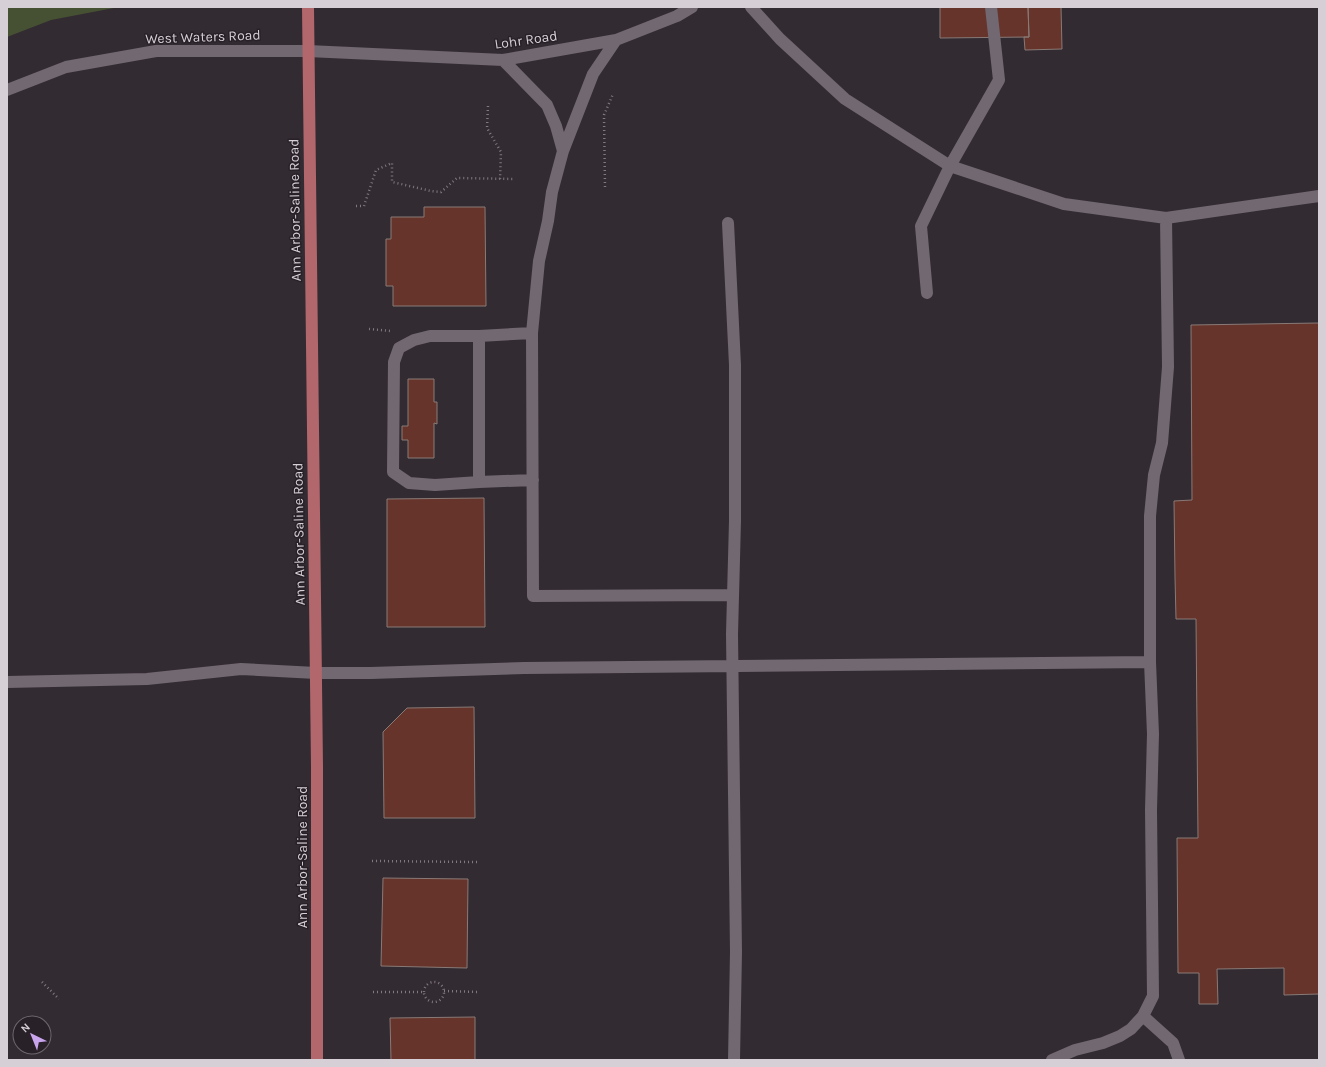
<svg xmlns="http://www.w3.org/2000/svg" width="1326" height="1067" font-family="Karla,sans-serif">
	<style>
		.green { fill: #465133 }
		.building { fill: #66342a; stroke: #887a77 }
		.lines { fill: none; stroke-linecap: round; stroke-linejoin: round }
		.path { stroke: #80797f; stroke-width: 2.5; stroke-dasharray: 1 3; stroke-linecap: butt }
		.minor { stroke: #716871; stroke-width: 12 }
		.major { stroke: #b2676c; stroke-width: 12 }
		.labels { text-anchor: middle; dominant-baseline: central; stroke-width: 3; stroke-linejoin: round; paint-order: stroke }
		.street-label { font-size: 14px; fill: #d6d0d6; stroke: #292128 }
	</style>
	<rect width="100%" height="100%" fill="#332b32"/>
	<!-- green -->
	<path class="green" d="M7,7H119L51,20L7,37Z"/>
	<!-- building -->
	<path class="building" d="M940,7H1028L1029,37L940,38Z
		M1028,7H1061L1062,49L1025,50L1024,37H1029Z
		M424,207H485L486,306H393V286H386V239H391V217H424Z
		M1319,323V994L1284,995V968L1217,969L1218,1004H1199V973H1178L1177,838H1198L1196,619H1176L1175,577L1174,501L1192,500L1191,325Z
		M408,379H434V402H437V424L434,423V458H408V440H402V426H408Z
		M484,498L485,627H387V499Z
		M474,707L475,818H384L383,732L407,708Z
		M383,878L468,879L467,968L381,966Z
		M475,1017V1060H391L390,1018Z"/>
	<g class="lines">
		<!-- path -->
		<path class="path" d="M488,106L487,128L501,152L500,179
			M605,187L604,115L613,94
			M356,206H364L376,170L392,163V182L431,191L441,192L457,178L515,179
			M369,329L391,331
			M372,861L478,862
			M424 992a10 10 0 1 1 20 0a10 10 0 1 1-20 0Z
			M42,982L59,999
			M444,991L479,992
			M373,992H423"/>
		<!-- minor -->
		<path class="minor" d="M751,7L780,39L845,99L950,166L1064,204L1166,218L1168,367L1162,443L1154,475L1150,516V662L1153,734L1151,810L1153,996L1143,1016L1131,1029L1120,1036L1103,1043L1075,1050L1052,1060
			M616,40L593,74L563,151L552,192L548,221L539,261L532,333L533,596L732,595
			M503,60L547,105L556,126L563,151
			M7,90L66,67L156,51H308L503,60L616,40L677,16L692,7
			M1166,218L1319,196
			M728,223L735,365V521L732,634L736,952L734,1060
			M927,293L921,226L950,166L999,80L991,7
			M532,333L479,336V482L533,480
			M479,336H430L414,340L399,348L394,362L393,472L409,483L435,485L479,482
			M7,682L147,679L241,669L316,673H371L524,668L1150,662
			M1143,1016L1173,1043L1179,1060"/>
		<!-- major -->
		<path class="major" d="M308,7L317,767V1060"/>
	</g>
	<g class="labels">
		<!-- street labels -->
		<g class="street-label">
			<text transform="translate(203 37) rotate(-2)">West Waters Road</text>
			<text transform="translate(526 40) rotate(-8)">Lohr Road</text>
			<text transform="translate(295 210) rotate(-91)">Ann Arbor-Saline Road</text>
			<text transform="translate(299 534) rotate(-91)">Ann Arbor-Saline Road</text>
			<text transform="translate(302 857) rotate(-90)">Ann Arbor-Saline Road</text>
		</g>
	</g>
	<!-- border -->
	<rect width="1326" height="1067" fill="none" stroke="#d6d0d6" stroke-width="16"/>
	<!-- north arrow -->
	<g transform="translate(32 1035) rotate(317)"><circle r="19" fill="#292128" stroke="#6e676e"/>
	<path d="M0-3L7 15L0 10L-7 15Z" fill="#c9a5ee"/>
	<text y="-6" font-size="11" font-weight="bold" text-anchor="middle" fill="#d6d0d6">N</text>
	</g>
</svg>
